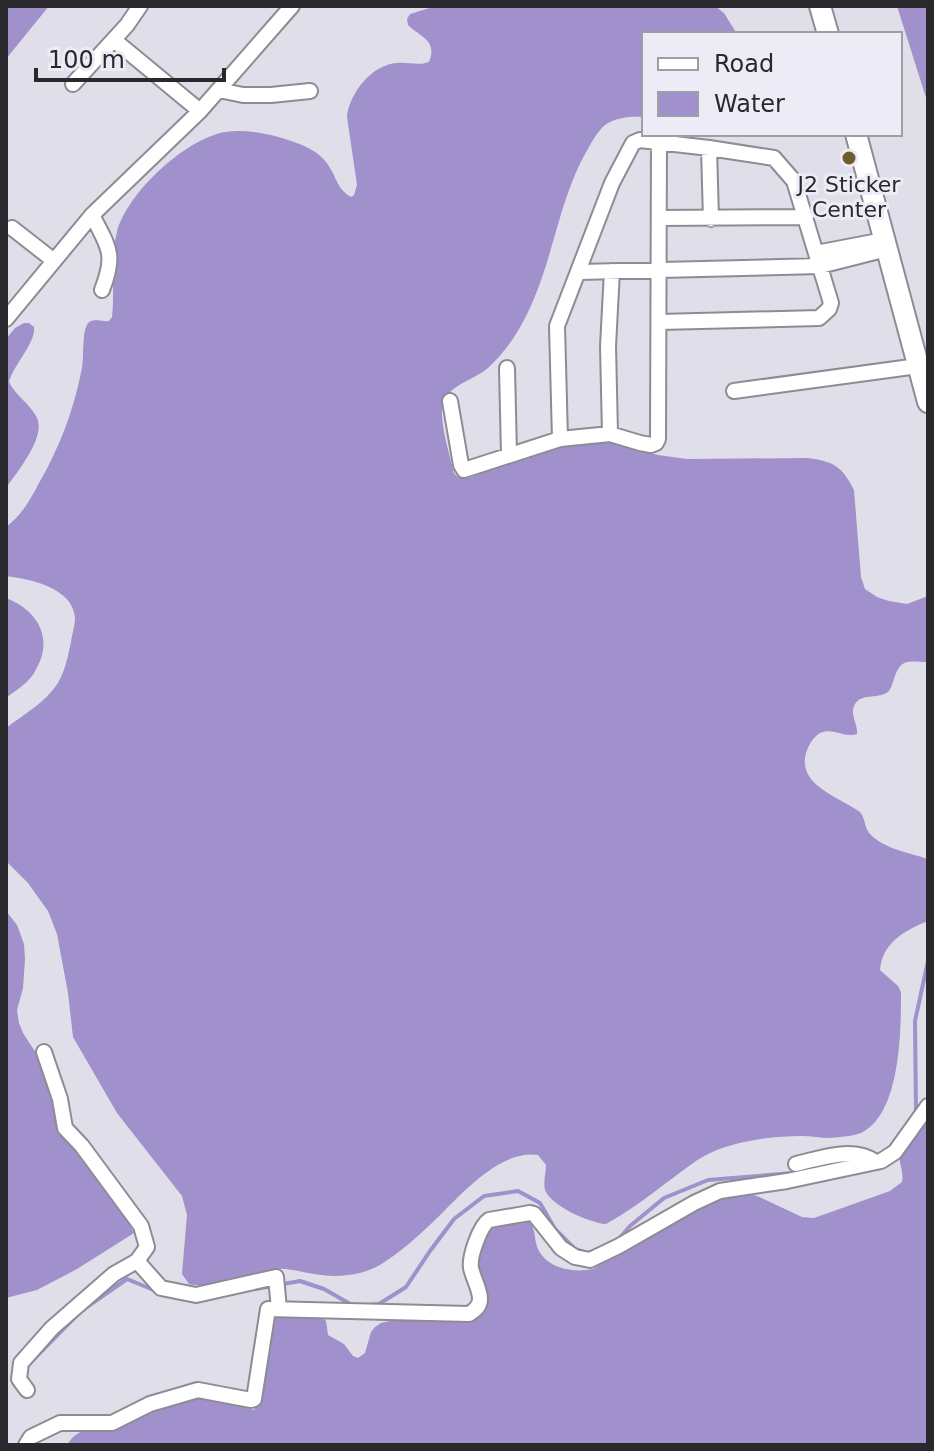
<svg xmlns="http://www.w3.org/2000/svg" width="934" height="1451" font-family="'DejaVu Sans',sans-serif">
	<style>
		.water { fill: #a090cb }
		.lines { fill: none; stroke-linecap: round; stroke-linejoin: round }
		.stream { stroke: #a090cb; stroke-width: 4 }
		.street-casing { stroke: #8e8b95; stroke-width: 18 }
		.secondary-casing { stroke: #8e8b95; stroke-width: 24 }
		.street { stroke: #fff; stroke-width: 14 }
		.secondary { stroke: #fff; stroke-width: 20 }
		.poi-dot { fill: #705b2a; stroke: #edebf6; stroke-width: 3 }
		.labels { text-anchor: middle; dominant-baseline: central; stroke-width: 6; stroke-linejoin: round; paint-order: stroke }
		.poi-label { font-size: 22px; fill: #29282d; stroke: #edebf6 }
	</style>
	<rect width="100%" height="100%" fill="#e0dee9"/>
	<!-- water -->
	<path class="water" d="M6,6H49L6,59Z
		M436,6H715L724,13L737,34H644V117C632,116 619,117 608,123C600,128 594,138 589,147C562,192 556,243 537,291C526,320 511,347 488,368C475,379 451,385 444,400C437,416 450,455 454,473C458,479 462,478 469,478L532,454L557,447L589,441L610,442L658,455L687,459L807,458C833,461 842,466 854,490L861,577L865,589L877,597L889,601L907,604L928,596V662C909,662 901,657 894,679C893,682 891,688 889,691C879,700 863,692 855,704C849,714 858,724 857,734C844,738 832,727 820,733C814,736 808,746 806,753C797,785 839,797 860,812C866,819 864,829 871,835C885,849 910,853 928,859V921C905,930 882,943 880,970L898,986L901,992C901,1030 901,1114 861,1133C853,1136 840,1137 831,1138C821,1138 811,1136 801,1136C774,1136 742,1140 717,1150C698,1157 683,1171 666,1183C647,1198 627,1212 606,1224C590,1223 551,1206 545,1190C543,1182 546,1173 546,1165L538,1155C499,1149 459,1197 433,1222C418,1236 403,1250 386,1261C368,1274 343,1278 321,1275C303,1273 286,1266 267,1270C241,1275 216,1290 189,1284L182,1274L187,1215L182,1196L117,1113L73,1037L68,993L57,934L48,911L28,883L6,861V728C23,715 46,702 58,683C65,671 68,656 71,642C72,635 75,625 75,618C73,587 29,579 6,576V527C22,515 30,500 39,483C60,447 74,409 82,368C84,357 82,333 87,325C91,317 102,322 109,321L112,317C115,290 110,259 117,232C127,193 185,139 225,132C249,128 280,136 302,145C314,150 324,157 330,168C337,179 338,190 351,197L354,195L357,185L347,117C349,94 372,64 397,63C409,62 418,66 429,62C438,40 420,37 408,25L407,19L410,14Z
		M897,6H928V104Z
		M24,323H29L34,327C36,343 14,364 9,382C16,396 29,403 36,416C48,435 17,472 6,488V339L15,328Z
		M6,598C39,611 55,640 34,673C28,683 15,691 6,698Z
		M6,911L17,925L24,944L25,959L23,988L17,1010L19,1023L23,1033L47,1070L66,1140L79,1151L119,1204L134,1233L77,1269L37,1290L6,1298Z
		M928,1112V1445H67C81,1423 95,1432 117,1428C126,1427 132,1422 140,1418C157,1409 193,1394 213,1396C227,1398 241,1407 254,1410L259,1400L274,1316L322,1317L326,1321L328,1335L344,1344L353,1356L358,1358L365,1353L371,1332L375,1327L381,1323L399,1319L464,1320L486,1301C486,1288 482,1280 479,1269C475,1253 484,1239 490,1225L528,1220C537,1229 533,1240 539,1251C549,1269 575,1273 593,1269L655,1230L711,1198L743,1193L757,1196L802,1217L814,1218L890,1191L902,1182C904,1172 899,1164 899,1153Z"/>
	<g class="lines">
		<!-- stream -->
		<path class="stream" d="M916,1114L915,1021L928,961
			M619,1239L630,1226L664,1198L708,1180L794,1173
			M255,1289L300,1281L324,1289L352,1305
			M368,1305L379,1304L406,1287L430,1251L454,1219L484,1196L518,1191L540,1203L555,1229L575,1249L584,1252
			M25,1368L81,1311L127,1279L156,1291"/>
		<defs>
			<path id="street" d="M114,40L200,111
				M73,84L127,25L140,6
				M219,90L243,95H271L310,91
				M709,148L711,219
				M92,215C109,248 116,254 102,290
				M659,218L806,217
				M12,228L53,260
				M816,253L884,240
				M579,272L820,266L887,249
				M6,319L92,215L200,111L292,6
				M507,368L509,455
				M734,391L918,366
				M450,401L461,465L464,470L560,439L610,434L640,443L651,445L656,443L658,439L659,142
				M610,434L608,346L612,271
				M560,439L557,326L612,183L633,143L640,140L709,148L774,158L794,181L831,303L829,309L819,318L659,322
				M796,1164C822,1158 852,1146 876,1162
				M137,1261L161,1288L196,1295L276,1277L279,1309
				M27,1390L19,1379L21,1363L52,1328L114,1274L137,1261L147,1247L141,1226L82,1146L65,1128L60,1099L44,1052
				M26,1445L31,1437L60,1423H112L150,1404L198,1390L251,1400L254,1399L268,1309L469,1314C474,1311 480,1307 480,1299C480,1289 473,1278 471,1268C469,1257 480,1226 489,1220L530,1213L534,1214L561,1248L575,1257L590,1260L619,1246L694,1203L720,1191L787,1181L881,1161L895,1152L928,1106"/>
			<path id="secondary" d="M820,6L828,34
				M856,134L928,402"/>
		</defs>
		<!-- street casing -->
		<use href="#street" class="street-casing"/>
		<!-- secondary casing -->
		<use href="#secondary" class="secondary-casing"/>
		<!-- street -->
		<use href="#street" class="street"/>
		<!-- secondary -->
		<use href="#secondary" class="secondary"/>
	</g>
	<!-- markers -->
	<circle class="poi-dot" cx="849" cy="158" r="8"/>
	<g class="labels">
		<!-- poi labels -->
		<g class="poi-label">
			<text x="849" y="184">J2 Sticker<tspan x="849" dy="25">Center</tspan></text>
		</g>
	</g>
	<!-- border -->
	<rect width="934" height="1451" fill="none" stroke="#29282d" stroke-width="16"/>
	<!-- legend -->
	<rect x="642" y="32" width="260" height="104" fill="#edebf6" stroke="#9f9da6" stroke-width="2"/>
	<rect x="658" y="58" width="40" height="12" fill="#ffffff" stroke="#9f9da6" stroke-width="2"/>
	<text x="714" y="72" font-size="24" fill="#29282d">Road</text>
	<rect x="658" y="92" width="40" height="24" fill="#a090cb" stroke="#9f9da6" stroke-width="2"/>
	<text x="714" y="112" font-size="24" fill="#29282d">Water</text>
	<!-- scale -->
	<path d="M36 68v12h188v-12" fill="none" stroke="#29282d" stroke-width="4"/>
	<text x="48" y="68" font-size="24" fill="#29282d" stroke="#edebf6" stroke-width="6" paint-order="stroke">100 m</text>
</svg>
